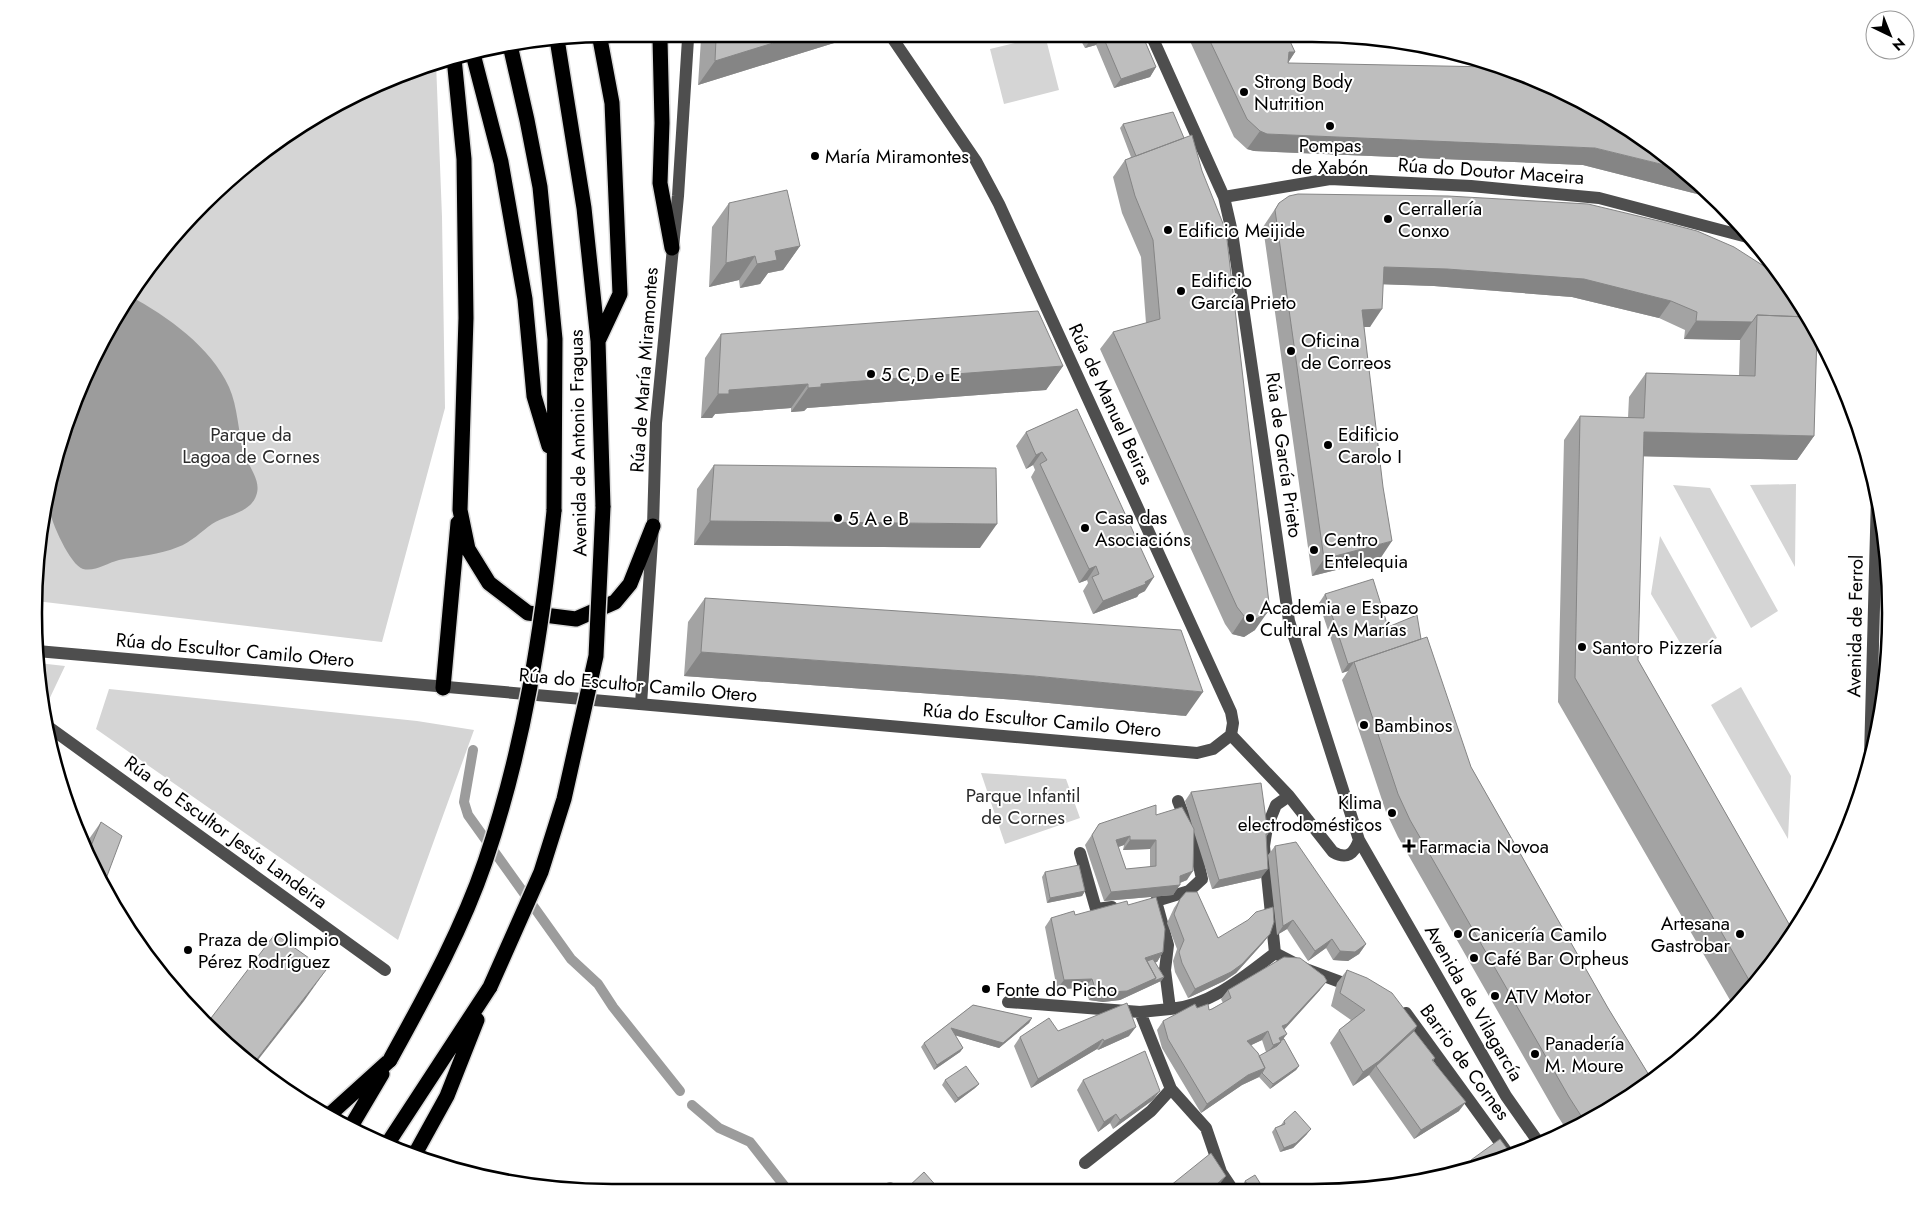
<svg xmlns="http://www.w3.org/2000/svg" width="1925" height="1226" font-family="Jost,sans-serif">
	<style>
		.green { fill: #d5d5d5 }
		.water { fill: #9c9c9c }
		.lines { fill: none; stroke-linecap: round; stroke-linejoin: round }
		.stream { stroke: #9c9c9c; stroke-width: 10 }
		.highway-casing { stroke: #dbdbdb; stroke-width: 18 }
		.minor { stroke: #4e4e4e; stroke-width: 12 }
		.highway { stroke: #000; stroke-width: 15 }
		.highway-bridge-casing { stroke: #dbdbdb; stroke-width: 18; stroke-linecap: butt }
		.highway-bridge { stroke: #000; stroke-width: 15 }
		.wall { fill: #a3a3a3; fill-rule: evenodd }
		.shaded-wall { fill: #858585 }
		.building { fill: #bebebe; stroke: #858585; fill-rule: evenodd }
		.poi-dot { fill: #000; stroke: #fff; stroke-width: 2 }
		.labels { text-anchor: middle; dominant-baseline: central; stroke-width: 4; stroke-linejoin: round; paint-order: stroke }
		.poi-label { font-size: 19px; fill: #000; stroke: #fff; text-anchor: start }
		.street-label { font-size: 19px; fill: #000; stroke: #fff }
		.park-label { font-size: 19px; fill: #2c2c2c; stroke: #fff }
		.rim { fill: none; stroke: #000; stroke-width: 2.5 }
	</style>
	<rect width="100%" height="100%" fill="#fff"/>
	<!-- green -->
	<path class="green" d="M1031,39H1046L1059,90L1004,104L990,49Z
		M436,62L442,217L445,408L382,642L36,601L35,575L65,427L111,324L154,260L231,178L291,132L427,64Z
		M1796,484L1795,567L1750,485Z
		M1673,485L1710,488L1778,611L1751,628Z
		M1660,536L1717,638L1688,656L1651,594Z
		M38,663L65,666L46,706L41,702Z
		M1741,687L1791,776L1788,839L1711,705Z
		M109,689L417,721L474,730L398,940L96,729Z
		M981,773L1066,779L1080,818L1005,844Z"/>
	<!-- water -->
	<path class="water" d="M130,296C167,316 211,347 229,387C238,407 238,432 244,453C249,468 262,481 256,496C250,513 226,515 212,524C202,531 190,543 178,547C159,555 139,556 119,560C107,563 95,572 83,569C70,565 50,520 49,507L65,427L111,324Z"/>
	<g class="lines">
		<!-- stream -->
		<path class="stream" d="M473,750L464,802L468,815L571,959L598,984L613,1007L680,1091
			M692,1105L719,1128L750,1142L786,1188
			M887,1189L890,1187"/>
		<defs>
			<path id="highway" d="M557,39L584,208L598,341L603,507
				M660,39L662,123L660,183L672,248
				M510,45L527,120L540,187L555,339L554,511
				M473,54L501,162L525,299L534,396L549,446
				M454,58L464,159L466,318L460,510L468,549L489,583L528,613L576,619L615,602L630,584L653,526
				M598,341L620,294L612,103L600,39
				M443,688L458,523
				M327,1117L390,1060
				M350,1128L382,1074
				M386,1146L490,987
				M415,1154L447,1096L477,1020"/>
		</defs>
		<!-- highway casing -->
		<use href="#highway" class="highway-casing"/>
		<!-- minor -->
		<path class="minor" d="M893,39L976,161L999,204L1231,712L1233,723L1231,735
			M1153,39L1224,197L1232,232L1289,621L1359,840L1506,1096L1539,1143
			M1224,197L1330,179L1471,186L1599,198L1751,238
			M37,651L1197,753L1213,749L1231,735
			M641,704L653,526L656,423L678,196L688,39
			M46,725L385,970
			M1231,735L1289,796L1333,852C1347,860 1354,854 1359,840
			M1870,757L1877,495
			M1289,796L1276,805L1267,827L1264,846L1275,953L1308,970L1354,987
			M1178,801L1193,839L1202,879L1189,891L1156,901L1168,945L1165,970L1170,1009L1140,1012L1171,1089L1206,1128L1221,1172L1233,1190
			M1080,853L1096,909L1112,907
			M1008,1002L1140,1012
			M1170,1009C1210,1006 1245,976 1275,953
			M1406,1013L1509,1155
			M1085,1163L1151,1111L1171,1089"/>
		<!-- highway -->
		<use href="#highway" class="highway"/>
		<defs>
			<path id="highway-bridge" d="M490,987L541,872L564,799L596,656L603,507
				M390,1060C425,996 461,932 485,862C524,748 542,630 554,511"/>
		</defs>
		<!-- highway-bridge casing -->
		<use href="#highway-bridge" class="highway-bridge-casing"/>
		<!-- highway-bridge -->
		<use href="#highway-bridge" class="highway-bridge"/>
	</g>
	<!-- wall -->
	<path class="wall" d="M701,39H847L698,85Z
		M1080,39H1144L1156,67L1150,77L1114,88L1096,45L1085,48Z
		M1189,39H1289L1295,52L1288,63L1701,195L1583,165L1254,151L1247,149L1234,137Z
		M1173,112L1255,630L1244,637L1232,634L1225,624L1100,349L1113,332L1146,323L1141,257L1122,213L1113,177L1125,160L1131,157L1120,128L1123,124Z
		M729,203L800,246L783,270L768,273L760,284L740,288L739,280L709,287L712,227Z
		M1279,203L1734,247L1814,436L1797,460L1643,456L1638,660L1793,931L1748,995L1734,1007L1558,702L1564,440L1580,416L1628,418L1629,397L1646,373L1739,376L1740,340L1684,339L1685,330L1659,318L1572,297L1434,286L1383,284L1370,327H1364L1380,559L1312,576L1263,227Z
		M721,334L1063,366L1046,390L807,408L804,411L791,412V408L715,414L712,418H701L705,358Z
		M1077,409L1145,591L1139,594L1137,597L1093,614L1083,591L1088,583L1087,580L1079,583L1031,477L1035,470L1033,465L1026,469L1016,446L1026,432Z
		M714,465L980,548L694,545L697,489Z
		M1325,594L1388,627L1421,639L1471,767L1608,1008L1652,1080L1568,1132L1557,1115L1398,837L1386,812L1342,680L1348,671L1342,673L1319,603Z
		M705,598L1186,716L1017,700L684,676L688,622Z
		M1191,792L1268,834L1266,837L1261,878L1212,889L1194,832L1187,880L1180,883L1173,895L1104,901L1085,845L1099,824L1156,815L1192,825L1185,801ZM1124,845L1123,850L1150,849V867L1126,869L1118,847Z
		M101,822L104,884L84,846Z
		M1275,846L1366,944L1359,954L1348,961L1333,960L1326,948L1308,961L1287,929L1277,935L1268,855Z
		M1045,872L1085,891L1082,896L1047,903L1042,877Z
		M1180,899L1218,938L1270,934L1263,943L1236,973L1224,981L1188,998L1175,972L1173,961L1177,949L1167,923L1174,908Z
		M1128,905L1163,952L1157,962H1155L1164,977L1161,981L1120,1000L1103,1002L1089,1000L1085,988L1057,989L1045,927L1051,918L1075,915Z
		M1347,970L1417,1026L1414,1031L1435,1058L1433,1061L1459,1111L1414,1139L1369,1075L1353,1086L1330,1043L1339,1030L1351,1020L1331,1006L1337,983Z
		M1228,990H1320L1284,1030V1039L1299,1066L1296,1070L1270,1089L1259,1077L1242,1085L1201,1113L1162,1048L1157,1030L1163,1021L1197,1008L1209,1010L1223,1003L1221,999ZM1262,1040L1266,1052L1259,1056L1251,1045Z
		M973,1005L1032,1018L1029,1023L999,1048L955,1035L963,1048L960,1052L934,1070L921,1047L924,1043Z
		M1058,1031L1129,1036L1098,1050L1097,1049L1031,1088L1014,1046L1020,1037Z
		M945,1080L979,1084L975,1088L955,1103L942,1085Z
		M1083,1080L1153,1100L1113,1129L1110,1123L1098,1132L1077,1090Z
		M1284,1121L1307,1134L1293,1148L1280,1152L1272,1132L1275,1128L1281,1125Z
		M1511,1154L1463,1172L1471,1160Z
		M1245,1181L1265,1191H1245L1242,1186Z"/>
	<!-- shaded-wall -->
	<path class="shaded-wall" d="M786,39H847L698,85L715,61Z
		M1091,39H1100L1096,45L1085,48Z
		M1289,52H1295L1283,70Z
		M1156,67L1150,77L1114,88L1121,79Z
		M1260,131L1595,148L1685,170L1694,177L1707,192L1701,195L1583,165L1254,151L1247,149Z
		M800,246L783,270L768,273L760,284L740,288L757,264L775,251Z
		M755,256L739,280L709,287L726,263Z
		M1384,267L1447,269L1584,279L1671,301L1659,318L1572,297L1434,286L1372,284Z
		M1382,309L1370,327H1349L1362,310Z
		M1696,321L1752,322L1740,340L1684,339Z
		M1063,366L1046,390L807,408L804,411L791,412L808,388L821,384Z
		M808,384L791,408L715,414L712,418H701L718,394L729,390Z
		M1644,432L1814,436L1797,460L1627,456Z
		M1042,452L1033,465L1026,469L1036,455Z
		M710,521L997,524L980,548L694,545Z
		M1392,541L1380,559L1312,576L1324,559Z
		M1096,566L1087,580L1079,583L1089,569Z
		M1154,577L1145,591L1139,594L1137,597L1093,614L1103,601Z
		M1267,613L1255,630L1244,637L1232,634L1244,616Z
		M1421,640L1354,662L1348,671L1342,673L1348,664Z
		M701,652L1034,676L1203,692L1186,716L1017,700L684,676Z
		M1130,836L1124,845L1110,850L1116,840Z
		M1130,840H1156L1150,849L1123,850Z
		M1268,869L1261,878L1212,889L1219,880Z
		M1193,871L1187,880L1174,885L1180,876Z
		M1180,885L1173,895L1104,901L1111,892Z
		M1085,891L1082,896L1047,903L1050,898Z
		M1293,920L1287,929L1277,935L1283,926Z
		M1270,934L1263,943L1236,973L1224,981L1188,998L1195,989Z
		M1332,939L1326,948L1308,961L1315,951Z
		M1366,944L1359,954L1348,961L1333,960L1340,951Z
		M1163,952L1157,962L1143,966L1145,958Z
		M326,970L304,1001L254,1065L253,1064Z
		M1164,977L1161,981L1120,1000L1103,1002L1089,1000L1096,991Z
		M1092,979L1085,988L1057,989L1064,980Z
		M1327,981L1320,990L1280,1034L1282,1026Z
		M1032,1018L1029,1023L999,1048L947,1033L951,1028Z
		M1417,1026L1408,1040L1376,1066L1369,1075L1353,1086L1363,1072Z
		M1136,1027L1129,1036L1098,1050L1104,1041Z
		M1268,1031L1262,1040L1241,1050L1247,1041Z
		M1287,1034L1274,1051L1266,1055L1279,1038Z
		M1103,1039L1097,1049L1031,1088L1038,1079Z
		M963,1048L960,1052L934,1070L937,1065Z
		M1299,1066L1296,1070L1270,1089L1273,1084Z
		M1265,1068L1259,1077L1242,1085L1201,1113L1207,1104L1248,1075Z
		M979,1084L975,1088L955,1103L958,1098Z
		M1160,1091L1153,1100L1113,1129L1120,1120Z
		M1466,1102L1459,1111L1414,1139L1421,1130Z
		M1116,1114L1110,1123L1098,1132L1104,1122Z
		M1311,1129L1307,1134L1293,1148L1280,1152L1284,1148Z
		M1226,1176L1219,1185L1214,1190H1210Z"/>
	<!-- building -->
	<path class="building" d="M716,39H786L715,61Z
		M1104,39H1144L1156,67L1121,79Z
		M1209,39H1289L1295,52H1289L1288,63L1493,67L1534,78L1634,131L1685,170L1595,148L1267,134L1260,131L1247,119Z
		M1173,112L1184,138L1136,156L1123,124Z
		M1192,135L1202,171L1226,231L1269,603L1267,613L1256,619L1244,616L1237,607L1113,332L1160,319L1153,240L1135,196L1125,160Z
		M787,190L800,246L775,251L777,260L757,264L755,256L726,263L729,203Z
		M1298,194L1448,196L1588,204L1659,221L1697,231L1734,247L1770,270L1784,280L1807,317L1757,315L1752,322L1696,321L1697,312L1671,301L1584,279L1447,269L1384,267L1382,309L1362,310L1383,487L1392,541L1324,559L1275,210L1279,203L1289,196Z
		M1038,311L1063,366L821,384V387L808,388V384L729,390V394H718L721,334Z
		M1757,315L1807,317L1817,333L1814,436L1644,432L1638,660L1793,931L1753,987L1575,678L1580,416L1644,418L1646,373L1755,376Z
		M1077,409L1154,577L1145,582L1146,584L1103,601L1092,577L1099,574L1096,566L1089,569L1040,464L1047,460L1042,452L1036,455L1026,432Z
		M714,465L996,468L997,524L710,521Z
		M1373,579L1388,627L1417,615L1421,639L1348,664L1325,594Z
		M705,598L1181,630L1203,692L1034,676L701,652Z
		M1427,637L1471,767L1608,1008L1652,1080L1585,1122L1569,1097L1410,820L1398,794L1354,662Z
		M1261,783L1268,834H1266L1268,869L1219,880L1191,792Z
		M65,796L75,803L71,814Z
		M1156,805V815L1182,807L1194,829L1193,871L1180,876V885L1111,892L1092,835L1099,824ZM1130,836V840H1156V866L1126,869L1116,840Z
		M101,822L122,836L104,884L88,853Z
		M1296,842L1366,944L1355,952L1340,951L1332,939L1315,951L1293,920L1283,926L1275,846Z
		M1079,865L1085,891L1050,898L1045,872Z
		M1186,892H1197L1218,938L1248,920L1256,912L1273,907L1274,922L1270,934L1242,964L1231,972L1195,989L1182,963L1179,952L1184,940L1174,914L1180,899Z
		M1156,897L1165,929L1163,952L1145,958L1156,978L1127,991L1110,992L1096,991L1092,979L1064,980L1051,918L1074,911L1075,915L1127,901L1128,905Z
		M275,934L326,970L253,1064L231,1049L208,1022Z
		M1284,957L1300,958L1324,976L1327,981L1287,1024L1282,1026L1287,1034L1279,1038L1281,1042L1273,1045L1268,1031L1247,1041L1258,1053L1265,1068L1248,1075L1207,1104L1168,1039L1163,1021L1195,1004L1197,1008L1208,1004L1209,1010L1212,1009L1231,998L1228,990Z
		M1153,959L1164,977L1154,981L1156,978L1147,961Z
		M1347,970L1367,978L1392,993L1417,1026L1379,1061L1363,1072L1339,1030L1365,1010L1340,993Z
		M1127,1003L1136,1027L1104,1041L1103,1039L1038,1079L1020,1037L1049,1018L1058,1031Z
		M973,1005L1032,1018L1003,1043L951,1028L963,1048L937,1065L924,1043Z
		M1414,1031L1435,1058L1432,1060L1466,1102L1421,1130L1376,1066Z
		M1284,1039L1299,1066L1273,1084L1262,1073L1265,1068L1259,1056L1277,1046L1281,1042L1280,1041Z
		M1145,1051L1160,1091L1120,1120L1116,1114L1104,1122L1083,1080Z
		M966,1066L979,1084L958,1098L945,1080Z
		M1295,1111L1311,1129L1296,1143L1284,1148L1275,1128L1285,1124L1284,1121Z
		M1500,1139L1511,1154L1476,1167L1471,1160Z
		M1211,1153L1226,1176L1210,1190H1165Z
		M924,1172L939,1189H906Z
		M1255,1175L1265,1191H1252L1245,1181Z
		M1219,1184L1222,1190H1212Z"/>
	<!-- markers -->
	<g class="poi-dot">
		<circle cx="1244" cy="92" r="5"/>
		<circle cx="1330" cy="126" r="5"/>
		<circle cx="815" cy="156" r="5"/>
		<circle cx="1388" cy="219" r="5"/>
		<circle cx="1168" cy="230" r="5"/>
		<circle cx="1181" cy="291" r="5"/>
		<circle cx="1291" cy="351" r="5"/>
		<circle cx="871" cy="374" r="5"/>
		<circle cx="1328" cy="445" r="5"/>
		<circle cx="838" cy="518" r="5"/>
		<circle cx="1085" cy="528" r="5"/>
		<circle cx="1314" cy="550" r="5"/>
		<circle cx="1250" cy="618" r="5"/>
		<circle cx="1582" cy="647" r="5"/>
		<circle cx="1364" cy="725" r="5"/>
		<circle cx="1392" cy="813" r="5"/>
		<path d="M1406.5 838.5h5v5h5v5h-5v5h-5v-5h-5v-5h5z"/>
		<circle cx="1458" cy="934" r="5"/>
		<circle cx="1740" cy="934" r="5"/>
		<circle cx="188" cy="950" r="5"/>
		<circle cx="1474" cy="958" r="5"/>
		<circle cx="986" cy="989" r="5"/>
		<circle cx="1495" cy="996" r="5"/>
		<circle cx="1535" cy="1054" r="5"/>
	</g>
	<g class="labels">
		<!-- poi labels -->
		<g class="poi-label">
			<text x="1254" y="81">Strong Body<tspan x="1254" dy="22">Nutrition</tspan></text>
			<text x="1330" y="145" text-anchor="middle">Pompas<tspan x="1330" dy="22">de Xabón</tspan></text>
			<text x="825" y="156">María Miramontes</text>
			<text x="1398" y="208">Cerrallería<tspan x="1398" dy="22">Conxo</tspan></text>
			<text x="1178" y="230">Edificio Meijide</text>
			<text x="1191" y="280">Edificio<tspan x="1191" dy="22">García Prieto</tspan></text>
			<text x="1301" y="340">Oficina<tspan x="1301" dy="22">de Correos</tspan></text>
			<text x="881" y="374">5 C,D e E</text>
			<text x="1338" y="434">Edificio<tspan x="1338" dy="22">Carolo I</tspan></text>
			<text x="1095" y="517">Casa das<tspan x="1095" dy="22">Asociacións</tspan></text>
			<text x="848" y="518">5 A e B</text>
			<text x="1324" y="539">Centro<tspan x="1324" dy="22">Entelequia</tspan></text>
			<text x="1260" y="607">Academia e Espazo<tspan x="1260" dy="22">Cultural As Marías</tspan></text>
			<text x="1592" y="647">Santoro Pizzería</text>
			<text x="1374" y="725">Bambinos</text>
			<text x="1382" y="802" text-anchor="end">Klima<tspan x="1382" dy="22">electrodomésticos</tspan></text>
			<text x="1419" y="846">Farmacia Novoa</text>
			<text x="1730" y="923" text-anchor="end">Artesana<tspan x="1730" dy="22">Gastrobar</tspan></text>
			<text x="1468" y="934">Canicería Camilo</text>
			<text x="198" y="939">Praza de Olimpio<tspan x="198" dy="22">Pérez Rodríguez</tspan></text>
			<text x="1484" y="958">Café Bar Orpheus</text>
			<text x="996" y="989">Fonte do Picho</text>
			<text x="1505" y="996">ATV Motor</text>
			<text x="1545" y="1043">Panadería<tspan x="1545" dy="22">M. Moure</tspan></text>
		</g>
		<!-- street labels -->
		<g class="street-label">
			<text transform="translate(1491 171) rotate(4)">Rúa do Doutor Maceira</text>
			<text transform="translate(644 370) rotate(-86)">Rúa de María Miramontes</text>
			<text transform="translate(1111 404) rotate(65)">Rúa de Manuel Beiras</text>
			<text transform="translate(578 443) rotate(-91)">Avenida de Antonio Fraguas</text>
			<text transform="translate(1284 455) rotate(82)">Rúa de García Prieto</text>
			<text transform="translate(1855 626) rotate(-89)">Avenida de Ferrol</text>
			<text transform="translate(235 650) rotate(5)">Rúa do Escultor Camilo Otero</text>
			<text transform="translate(638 685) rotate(5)">Rúa do Escultor Camilo Otero</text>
			<text transform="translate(1042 720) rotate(5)">Rúa do Escultor Camilo Otero</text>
			<text transform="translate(226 832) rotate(36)">Rúa do Escultor Jesús Landeira</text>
			<text transform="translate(1474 1003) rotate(60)">Avenida de Vilagarcía</text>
			<text transform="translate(1465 1062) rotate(54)">Barrio de Cornes</text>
		</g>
		<!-- park labels -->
		<g class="park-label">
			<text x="251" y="434">Parque da<tspan x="251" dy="22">Lagoa de Cornes</tspan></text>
			<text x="1023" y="795">Parque Infantil<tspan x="1023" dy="22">de Cornes</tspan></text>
		</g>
	</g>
	<!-- crop -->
	<path d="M0 0H1925V1226H0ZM612 42H1312A570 570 0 0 1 1882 612V614A570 570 0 0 1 1312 1184H612A570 570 0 0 1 42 614V612A570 570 0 0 1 612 42Z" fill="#fff" fill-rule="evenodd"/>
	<path class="rim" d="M612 42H1312A570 570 0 0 1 1882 612V614A570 570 0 0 1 1312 1184H612A570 570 0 0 1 42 614V612A570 570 0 0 1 612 42Z"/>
	<!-- north arrow -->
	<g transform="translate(1890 35) rotate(137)"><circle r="24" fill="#ffffff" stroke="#999999"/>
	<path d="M0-4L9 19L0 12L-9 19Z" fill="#000000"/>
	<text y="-8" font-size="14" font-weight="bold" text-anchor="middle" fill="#000000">N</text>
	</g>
</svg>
